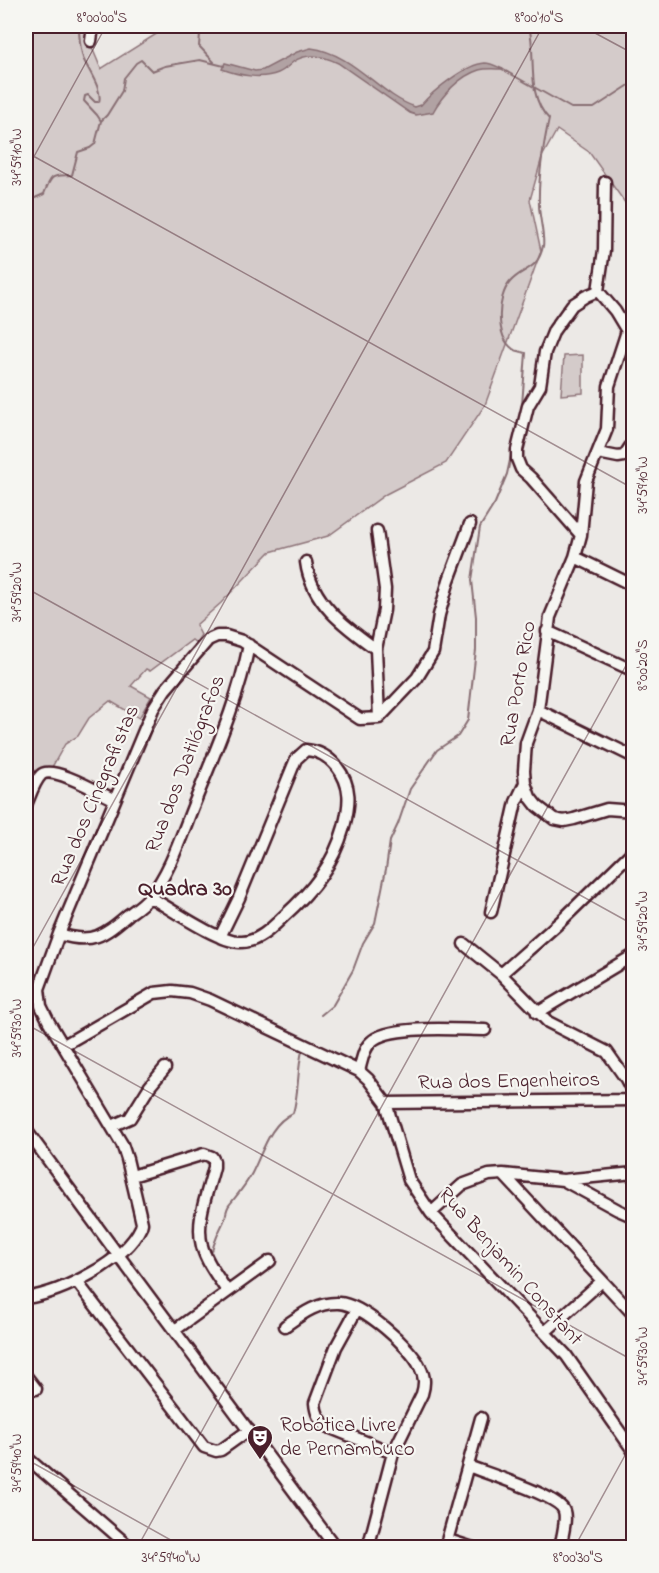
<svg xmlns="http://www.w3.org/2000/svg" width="659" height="1573" font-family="'Indie Flower',sans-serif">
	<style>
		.green { fill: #d4cbca; stroke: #8f757a; stroke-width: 1.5 }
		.water { fill: #b1a2a3; stroke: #886e73; stroke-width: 1.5 }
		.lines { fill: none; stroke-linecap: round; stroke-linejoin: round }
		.stream { stroke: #886e73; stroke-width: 2 }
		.minor-casing { stroke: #4a1f2b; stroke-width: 15 }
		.minor { stroke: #f6f6f2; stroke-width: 10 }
		.ticks { fill: none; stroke: #4a1f2b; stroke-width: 1.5; stroke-opacity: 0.45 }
		.labels { text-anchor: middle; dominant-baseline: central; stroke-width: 4.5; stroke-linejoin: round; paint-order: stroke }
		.street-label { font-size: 21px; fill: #4a1f2b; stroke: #f6f6f2 }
		.poi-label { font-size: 21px; fill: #4a1f2b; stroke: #f6f6f2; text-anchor: start }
		.neighbourhood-label { font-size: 22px; font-weight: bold; fill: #4a1f2b; stroke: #f6f6f2 }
		.neatline { fill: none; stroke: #4a1f2b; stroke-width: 2 }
		.ticks-label { font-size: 15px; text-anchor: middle; fill: #4a1f2b }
	</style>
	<rect width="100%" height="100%" fill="#ece9e6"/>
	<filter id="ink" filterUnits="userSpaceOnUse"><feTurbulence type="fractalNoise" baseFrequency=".0167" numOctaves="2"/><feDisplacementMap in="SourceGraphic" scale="12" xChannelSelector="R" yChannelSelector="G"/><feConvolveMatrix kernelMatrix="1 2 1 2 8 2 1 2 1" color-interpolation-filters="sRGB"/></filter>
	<g filter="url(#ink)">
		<!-- green -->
		<path class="green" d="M26,26H89L88,38L101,69L169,26H633V214L589,152L557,130L542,157L530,200L541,251L485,405L446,463L386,494L328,536L270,552L221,603L196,625L201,635L196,643L192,640L150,671L146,669L131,686L151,697L139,718L110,701L89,718L78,736L65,744L52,767L41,768L26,796Z
			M583,355V393L561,395L564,356Z"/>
		<!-- water -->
		<path class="water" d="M311,48C355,54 378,94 415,107L421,105C433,91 466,64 485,63C491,63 498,67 503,69C495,69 486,68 479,70C460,76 442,95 433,112L416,115L410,113L338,63C324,56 307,52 293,62C288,66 284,71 278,73C261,80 238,75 222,69L225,63L255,71L263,70L297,52Z"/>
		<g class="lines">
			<!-- stream -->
			<path class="stream" d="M79,26C79,37 80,47 83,58C88,70 103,90 99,102H95L88,95L85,96L84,101L97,115L101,121
				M193,26L200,34L199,46L214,62
				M502,69L571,108H594L634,82
				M26,202L44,194C52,173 52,176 72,175L78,152L90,148L95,144L101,121L107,115L122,91L124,78L136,63L141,60L152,71L165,66L200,60L224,66
				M321,1015L333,1005L353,970L363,943L375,923L386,869L390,841L398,824L410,789L437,750L458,736L468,720L476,650V617L472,580L480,527L495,503L507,474L522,405L526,353C522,352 516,351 513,349C495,336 497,297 510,282C523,267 538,271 543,246C545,237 539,217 539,205C538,176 543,147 549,119C525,95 537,55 529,26
				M212,1251C215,1240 219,1231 224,1221C226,1216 226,1208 230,1204C238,1194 246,1185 252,1173C263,1152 269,1124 293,1113C299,1093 297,1072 302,1051"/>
			<defs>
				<path id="minor" d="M91,41L93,26
					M605,182L604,250L598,291L615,311L627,331
					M634,318L627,331L609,386L607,429L586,481L581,535L575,557L550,617L538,710L526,743L524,771L525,783L530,797L537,806L554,819L564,821L574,819L607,809L634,811
					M598,453L618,457L624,456L634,441
					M377,531L385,589L384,610L376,649L379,718
					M581,535L531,478L521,469L517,459V450L528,406L540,386L545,352L554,330L572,305L586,296L598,291
					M575,557L634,586
					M306,562C311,602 344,626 376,649
					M547,631L634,671
					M538,710L634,757
					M26,805C30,796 34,782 41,775C51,764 102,794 115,800
					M150,897C171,909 218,942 240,942C257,943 272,928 283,917C312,891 333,866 344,827C350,804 352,786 337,767C328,756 319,751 306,750L296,759L239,898L220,937
					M491,912L516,802L525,783
					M59,934C93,945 104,935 129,914C136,909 145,903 150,896C169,874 181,837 192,809C213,756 238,702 249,645
					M464,944L501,974L548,1022L607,1052L626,1079L634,1095
					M501,974L560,922L634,850
					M26,999L39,989
					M537,1013L634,955
					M64,1045L154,993L172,991L190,993L210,1000L359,1071L368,1079L386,1103L409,1180L431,1213L566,1355L634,1452
					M359,1071C362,1061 363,1049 371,1042C389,1024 459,1030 485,1030
					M386,1103L634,1100
					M112,1126L130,1118L150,1086L165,1068
					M26,1130L118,1255
					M503,1174L634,1315
					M132,1176L204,1154L212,1157L214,1161V1167C208,1192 195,1220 202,1246C206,1262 218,1277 227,1291
					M563,1180L634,1173
					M431,1213L462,1185L489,1175L503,1174L563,1180L618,1210L634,1217
					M119,1256L336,1548
					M77,1282L204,1447L216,1451L221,1450L249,1430
					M26,1298C63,1292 125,1262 141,1227L142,1223L127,1159L122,1144L49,1022L41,1006L39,989L59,934L153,709L165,690L208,640L217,636H226L242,641L360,719L379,718L417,678L433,652L439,615L449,580L470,524
					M357,1309L336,1347L315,1403C316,1414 319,1419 326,1426L393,1453
					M285,1326C302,1314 317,1302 339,1303C362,1304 411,1347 420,1367C425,1377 425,1384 422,1394L393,1453L368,1548
					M175,1330L270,1261
					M545,1332L601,1282
					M26,1376L36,1389
					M26,1457L131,1548
					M468,1466C485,1473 560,1496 564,1511C567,1520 562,1537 560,1548
					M448,1540L473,1548
					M36,1544L39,1548
					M445,1548L481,1418"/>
			</defs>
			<!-- minor casing -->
			<use href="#minor" class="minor-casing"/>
			<!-- minor -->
			<use href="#minor" class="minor"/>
		</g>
	</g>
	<!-- ticks -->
	<path class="ticks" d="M582,26L634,54M26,152L634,489M26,171L106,26M26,588L634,925M26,960L543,26M26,1024L634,1361M26,1459L185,1548M137,1548L634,651M574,1548L634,1439"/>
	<!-- icons -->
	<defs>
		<symbol id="theatre-pin" viewBox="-11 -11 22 30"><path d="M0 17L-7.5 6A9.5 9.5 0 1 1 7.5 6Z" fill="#4a1f2b" stroke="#f6f6f2"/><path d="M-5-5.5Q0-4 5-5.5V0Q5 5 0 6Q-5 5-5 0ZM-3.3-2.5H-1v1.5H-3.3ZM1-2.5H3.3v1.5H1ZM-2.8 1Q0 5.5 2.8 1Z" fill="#fff"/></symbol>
	</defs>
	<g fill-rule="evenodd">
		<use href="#theatre-pin" x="245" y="1423" width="30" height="40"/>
	</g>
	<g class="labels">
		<!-- street labels -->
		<g class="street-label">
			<text transform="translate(519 684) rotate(-80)">Rua Porto Rico</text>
			<text transform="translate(186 764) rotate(-69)">Rua dos Datilógrafos</text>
			<text transform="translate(96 796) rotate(-67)">Rua dos Cinegrafistas</text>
			<text transform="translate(509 1082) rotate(-1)">Rua dos Engenheiros</text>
			<text transform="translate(510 1267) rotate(48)">Rua Benjamin Constant</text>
		</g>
		<!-- poi labels -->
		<g class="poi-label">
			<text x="280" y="1426">Robótica Livre<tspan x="280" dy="24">de Pernambuco</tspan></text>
		</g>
		<!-- neighbourhood labels -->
		<g class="neighbourhood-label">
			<text x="185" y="890">Quadra 30</text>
		</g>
	</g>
	<!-- margin -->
	<rect width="659" height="1573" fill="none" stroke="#f6f6f2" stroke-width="66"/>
	<rect x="33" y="33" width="593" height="1507" class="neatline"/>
	<g class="ticks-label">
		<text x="102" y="22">8°00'00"S</text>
		<text x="539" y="22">8°00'10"S</text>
		<text transform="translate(16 157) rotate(-90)" y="5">34°59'10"W</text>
		<text transform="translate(642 485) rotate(-90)" y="5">34°59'10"W</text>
		<text transform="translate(16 592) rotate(-90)" y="5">34°59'20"W</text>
		<text transform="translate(642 665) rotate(-90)" y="5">8°00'20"S</text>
		<text transform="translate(642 921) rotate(-90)" y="5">34°59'20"W</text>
		<text transform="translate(16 1028) rotate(-90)" y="5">34°59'30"W</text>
		<text transform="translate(642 1356) rotate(-90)" y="5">34°59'30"W</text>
		<text transform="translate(16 1463) rotate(-90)" y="5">34°59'40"W</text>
		<text x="171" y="1562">34°59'40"W</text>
		<text x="578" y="1562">8°00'30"S</text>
	</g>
</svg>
